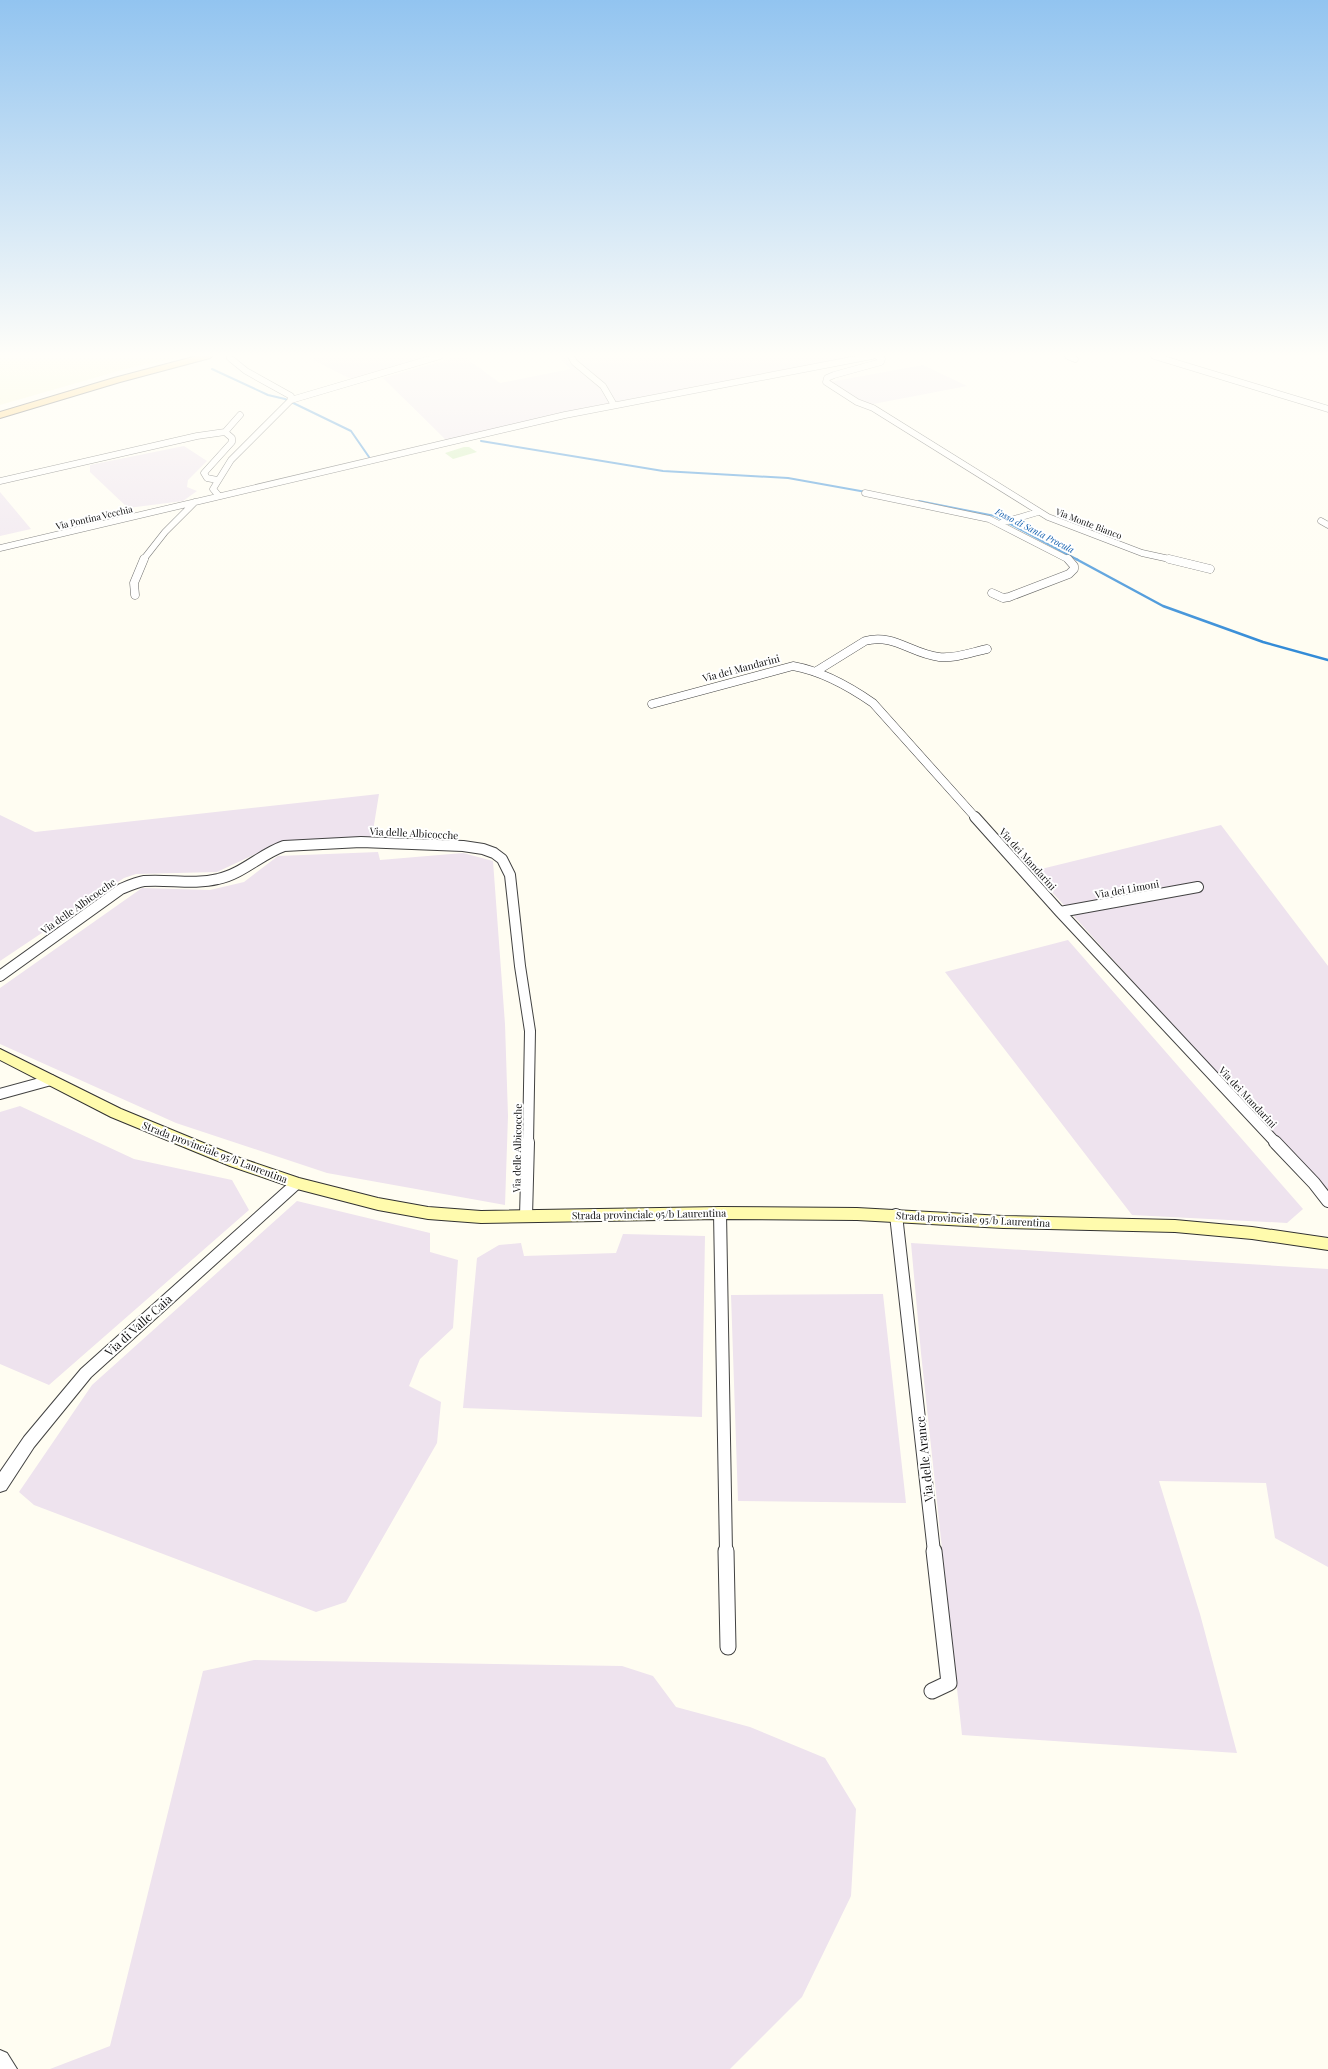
<svg xmlns="http://www.w3.org/2000/svg" width="1328" height="2069" font-family="'Playfair Display',serif">
	<style>
		.industrial { fill: #eee3ee }
		.farmland { fill: #f8f7cf }
		.green { fill: #d0edb8 }
		.lines { fill: none; stroke-linecap: round; stroke-linejoin: round }
		.stream-far1 { stroke: #338bd7; stroke-width: 2 }
		.stream { stroke: #338bd7; stroke-width: 2.5 }
		.minor-far4-casing { stroke: #424242; stroke-width: 7 }
		.minor-far3-casing { stroke: #424242; stroke-width: 9 }
		.minor-far2-casing { stroke: #424242; stroke-width: 12 }
		.minor-far1-casing { stroke: #424242; stroke-width: 14 }
		.minor-casing { stroke: #424242; stroke-width: 17 }
		.tertiary-casing { stroke: #424242; stroke-width: 2 }
		.secondary-casing { stroke: #313131; stroke-width: 2 }
		.trunk-casing { stroke: #202020; stroke-width: 2 }
		.minor-far4 { stroke: #fff; stroke-width: 6 }
		.minor-far3 { stroke: #fff; stroke-width: 8 }
		.minor-far2 { stroke: #fff; stroke-width: 10 }
		.minor-far1 { stroke: #fff; stroke-width: 12 }
		.minor { stroke: #fff; stroke-width: 15 }
		.tertiary { fill: #fff; fill-rule: evenodd }
		.secondary { fill: #fffbad; fill-rule: evenodd }
		.trunk { fill: #fec859; fill-rule: evenodd }
		.labels { text-anchor: middle; dominant-baseline: central; stroke-width: 4; stroke-linejoin: round; paint-order: stroke }
		.far-street-label { font-size: 9px; fill: #0f0f0f; stroke: #fff }
		.far-water-label { font-size: 9px; font-style: italic; fill: #0e5cac; stroke: #fff }
		.street-label { font-size: 10px; fill: #0f0f0f; stroke: #fff }
		.near-street-label { font-size: 12px; fill: #0f0f0f; stroke: #fff }
	</style>
	<rect width="100%" height="100%" fill="#fffdf2"/>
	<!-- industrial -->
	<path class="industrial" d="M322,356H435L353,380L313,360L315,358Z
		M460,356H463L500,383L571,369L562,361L561,356H856L607,404L446,440L383,378Z
		M923,365L967,386L868,405L830,382Z
		M184,446L207,461L188,480L187,487L197,491L183,501L128,508L90,472V465Z
		M0,492L31,529L0,536Z
		M379,794L372,837L281,842L217,872L136,874L124,878L0,961V815L35,832Z
		M1221,825L1328,966V1192L1242,1102L1033,871Z
		M378,852L380,860L463,853L493,861L505,1024L508,1116L505,1205L327,1173L176,1123L0,1044V988L142,888L210,890L244,882L278,856Z
		M1068,940L1303,1209L1287,1223L1132,1215L945,972Z
		M20,1106L134,1159L232,1180L249,1210L49,1385L0,1364V1112Z
		M297,1201L430,1233V1252L458,1260L453,1328L420,1359L409,1386L441,1402L437,1443L346,1602L316,1612L34,1505L19,1492L92,1385Z
		M623,1234L705,1236L702,1417L463,1408L477,1258L499,1245L521,1243L524,1256L616,1253Z
		M911,1243L1328,1269V1567L1275,1538L1266,1483L1159,1481L1200,1614L1237,1753L962,1735L921,1353Z
		M883,1294L906,1503L738,1501L731,1295Z
		M254,1660L622,1666L653,1676L676,1707L750,1727L825,1758L856,1809L851,1896L802,1997L730,2069H50L110,2046L203,1671Z"/>
	<!-- farmland -->
	<path class="farmland" d="M0,356H186L129,368L0,405Z"/>
	<!-- green -->
	<path class="green" d="M464,447H469L477,452L453,459L445,453Z"/>
	<g class="lines">
		<!-- stream-far1 -->
		<path class="stream-far1" d="M212,369L268,395L285,399L351,431L369,457
			M481,441L663,471L788,478L866,492
			M919,501L995,516L1078,560"/>
		<!-- stream -->
		<path class="stream" d="M1076,559L1163,606L1263,642L1328,660"/>
		<defs>
			<path id="minor-far4" d="M571,356L574,362L603,386L614,405
				M877,356L882,359L881,362L834,375L827,378L826,382L857,402L873,408L1048,517L1142,553L1174,560
				M1068,356L1075,359
				M1154,356L1328,409
				M230,358L246,371L291,396V400
				M225,432L240,415
				M0,481L197,436L225,432L232,438V442L204,473L207,478L217,480
				M865,493L989,519L1069,560
				M219,496L213,489L231,460L291,400L440,356
				M1321,521L1328,525
				M1001,523L1038,512
				M0,548L565,415L872,356
				M143,560L165,532L195,502"/>
			<path id="minor-far3" d="M1169,559L1210,569
				M992,593L1003,598L1009,597L1069,574L1074,569V566L1068,559
				M135,595L134,583L144,559
				M815,672L865,641C893,633 912,654 939,657C955,659 972,652 987,649
				M652,704L793,666C821,671 850,687 873,703L976,818"/>
			<path id="minor-far2" d="M975,817L1060,912L1276,1143
				M1060,912L1198,887
				M0,976L121,889C128,886 137,882 144,881C169,879 194,885 218,879C242,874 261,854 284,846L361,842L463,846L483,849L494,853L502,859L510,875L520,966L530,1031L528,1143
				M0,1094L51,1080"/>
			<path id="minor-far1" d="M1275,1142L1314,1183L1328,1201
				M720,1213L726,1552
				M896,1215L934,1552
				M526,1216L528,1142"/>
			<path id="minor" d="M726,1551L728,1647
				M932,1691L949,1683L934,1551"/>
			<path id="tertiary" d="M297,1178L302,1180L304,1183L302,1186L91,1377L34,1447L6,1490L0,1492V1472L24,1437L81,1369L292,1180Z
				M0,2050L7,2053L17,2069H0Z"/>
			<path id="secondary" d="M0,1049L121,1109L240,1158L299,1178L378,1198L428,1207L481,1211L720,1207L857,1208L1003,1216L1175,1220L1252,1227L1328,1238V1250L1252,1239L1175,1232L1003,1228L857,1220L720,1219L481,1223L428,1219L378,1210L297,1189L230,1166L111,1117L0,1060Z"/>
			<path id="trunk" d="M197,356H212L210,358L120,382L0,418V412L114,378Z"/>
		</defs>
		<!-- minor-far4 casing -->
		<use href="#minor-far4" class="minor-far4-casing"/>
		<!-- minor-far3 casing -->
		<use href="#minor-far3" class="minor-far3-casing"/>
		<!-- minor-far2 casing -->
		<use href="#minor-far2" class="minor-far2-casing"/>
		<!-- minor-far1 casing -->
		<use href="#minor-far1" class="minor-far1-casing"/>
		<!-- minor casing -->
		<use href="#minor" class="minor-casing"/>
		<!-- tertiary casing -->
		<use href="#tertiary" class="tertiary-casing"/>
		<!-- secondary casing -->
		<use href="#secondary" class="secondary-casing"/>
		<!-- trunk casing -->
		<use href="#trunk" class="trunk-casing"/>
		<!-- minor-far4 -->
		<use href="#minor-far4" class="minor-far4"/>
		<!-- minor-far3 -->
		<use href="#minor-far3" class="minor-far3"/>
		<!-- minor-far2 -->
		<use href="#minor-far2" class="minor-far2"/>
		<!-- minor-far1 -->
		<use href="#minor-far1" class="minor-far1"/>
		<!-- minor -->
		<use href="#minor" class="minor"/>
		<!-- tertiary -->
		<use href="#tertiary" class="tertiary"/>
		<!-- secondary -->
		<use href="#secondary" class="secondary"/>
		<!-- trunk -->
		<use href="#trunk" class="trunk"/>
	</g>
	<!-- sky -->
	<linearGradient id="sky" x2="0" y2="1"><stop stop-color="#92c4f0"/><stop offset="0.55" stop-color="#fffef9"/><stop offset="1" stop-color="#fffef9" stop-opacity="0"/></linearGradient>
	<rect width="1328" height="646" fill="url(#sky)"/>
	<g class="labels">
		<!-- far-street labels -->
		<g class="far-street-label">
			<text transform="translate(94 517) rotate(-13)">Via Pontina Vecchia</text>
			<text transform="translate(1089 523) rotate(21)">Via Monte Bianco</text>
		</g>
		<!-- far-water labels -->
		<g class="far-water-label">
			<text transform="translate(1035 530) rotate(27)">Fosso di Santa Procula</text>
		</g>
		<!-- street labels -->
		<g class="street-label">
			<text transform="translate(741 668) rotate(-15)">Via dei Mandarini</text>
			<text transform="translate(414 833) rotate(3)">Via delle Albicocche</text>
			<text transform="translate(1028 859) rotate(48)">Via dei Mandarini</text>
			<text transform="translate(1127 889) rotate(-10)">Via dei Limoni</text>
			<text transform="translate(78 906) rotate(-35)">Via delle Albicocche</text>
			<text transform="translate(1248 1097) rotate(47)">Via dei Mandarini</text>
			<text transform="translate(517 1148) rotate(-89)">Via delle Albicocche</text>
			<text transform="translate(215 1152) rotate(21)">Strada provinciale 95/b Laurentina</text>
			<text transform="translate(649 1214) rotate(-1)">Strada provinciale 95/b Laurentina</text>
			<text transform="translate(973 1219) rotate(3)">Strada provinciale 95/b Laurentina</text>
		</g>
		<!-- near-street labels -->
		<g class="near-street-label">
			<text transform="translate(138 1325) rotate(-42)">Via di Valle Caia</text>
			<text transform="translate(924 1459) rotate(-96)">Via delle Arance</text>
		</g>
	</g>
</svg>
